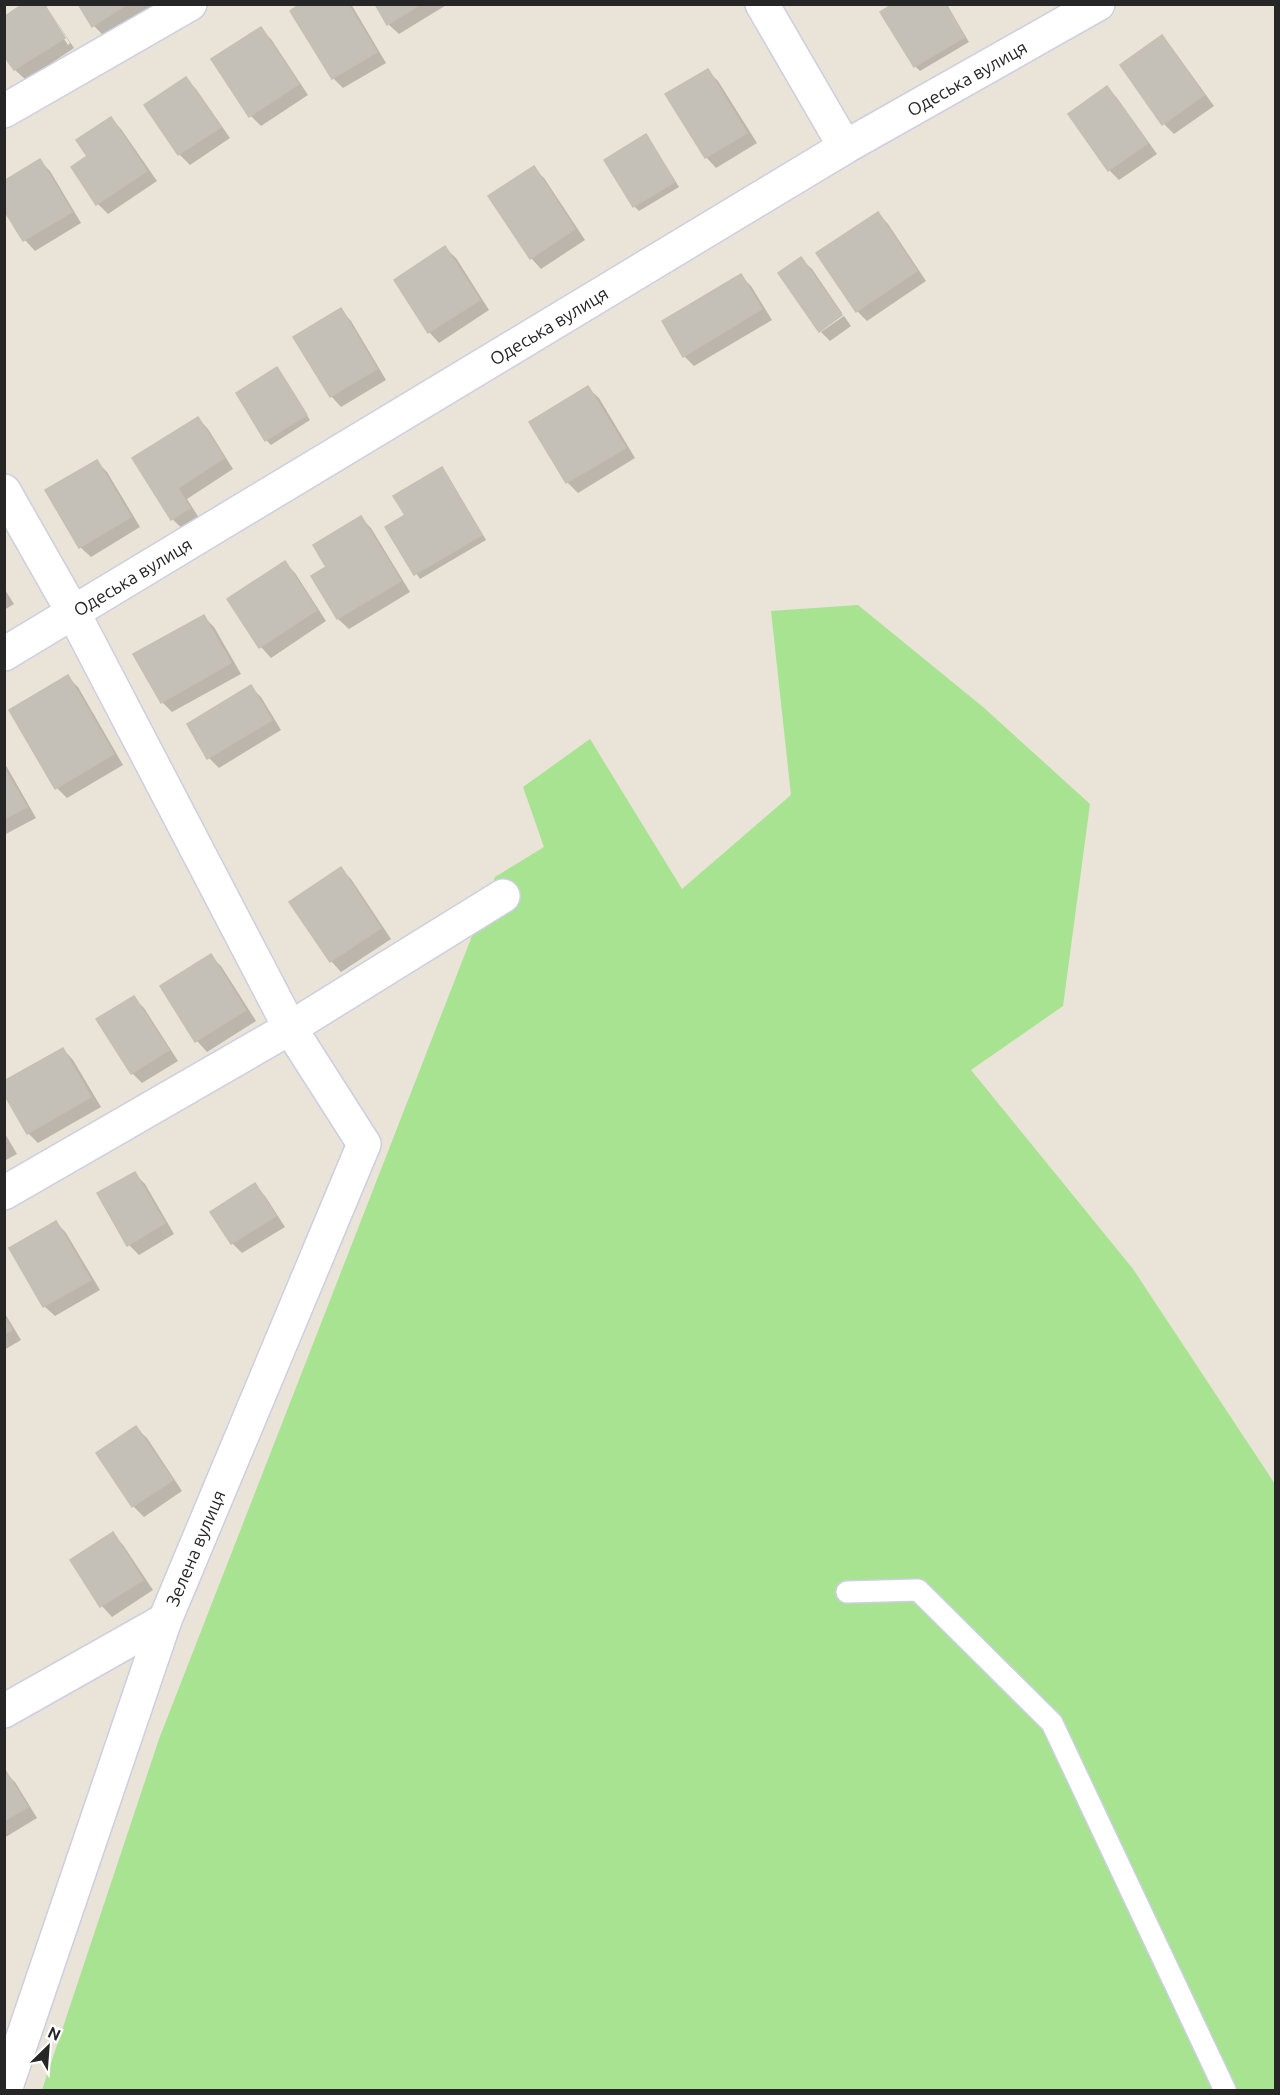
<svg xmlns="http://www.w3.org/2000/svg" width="1280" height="2095" font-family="Ubuntu,sans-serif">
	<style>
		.green { fill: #a7e391 }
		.shadow { fill: #0003; fill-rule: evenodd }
		.building { fill: #c5c0b7; stroke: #c5bfb1; stroke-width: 1.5 }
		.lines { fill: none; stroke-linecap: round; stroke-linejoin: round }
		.lane-casing { stroke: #cccfe1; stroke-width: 24 }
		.street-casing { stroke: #cccfe1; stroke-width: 36 }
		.lane { stroke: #fff; stroke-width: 21 }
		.street { stroke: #fff; stroke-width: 33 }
		.labels { text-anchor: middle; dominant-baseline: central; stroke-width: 4.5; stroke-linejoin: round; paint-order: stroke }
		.street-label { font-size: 18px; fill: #262626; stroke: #fff }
	</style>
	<rect width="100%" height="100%" fill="#eae3d7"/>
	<!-- green -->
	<path class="green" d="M858,605L983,707L1090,804L1063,1006L971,1070L1133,1269L1275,1484V2090H42L159,1739L495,877L544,847L523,787L590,739L682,889L791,795L771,611Z"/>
	<!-- shadow -->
	<path class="shadow" d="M26,4H45L74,48L26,80L15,70L4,53ZM43,7H47L70,43L68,45Z
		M80,4H151L152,6L104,36L94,26Z
		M303,4H351L386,63L343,88L333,78Z
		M377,4H448L399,34L388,24Z
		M896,4H946L969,42L920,71L915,66Z
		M261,29L271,39L308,95L261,126L251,116Z
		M1162,37L1172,48L1214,106L1174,134L1164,124Z
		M708,71L718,81L757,143L716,168L706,157L667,95Z
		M186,79L196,89L230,138L190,165L179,154L146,106Z
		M1107,88L1117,98L1157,154L1119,180L1109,170Z
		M111,119L121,129L157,181L108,214L98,204Z
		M650,141L679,187L639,211L634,206Z
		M40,161L50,171L81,223L35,251L25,240L4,207Z
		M533,168L544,178L585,240L541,269L531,258L490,197Z
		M878,213L888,224L926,281L867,321L857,311Z
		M445,248L456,258L489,310L439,343L429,332Z
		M801,259L812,269L842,313L820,329Z
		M741,276L751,286L772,320L694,366L684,356Z
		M341,310L351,321L386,380L341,407L331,396Z
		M844,316L851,326L830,341L821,332Z
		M277,369L310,420L271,445L266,440Z
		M588,388L599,398L635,458L578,493L567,482L531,422Z
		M198,418L208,429L233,469L187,499L199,518L183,529L172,519L134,459Z
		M97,462L107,472L140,527L91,557L80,547Z
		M441,469L446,473L486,540L420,579L387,528L407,516Z
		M361,518L371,528L410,592L349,629L338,619L313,577L328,567Z
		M285,563L295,573L326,621L271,658L261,647L229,599Z
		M4,588L14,604L4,610Z
		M203,616L214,627L241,674L172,712L162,702Z
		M68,677L78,687L123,765L67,798L57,788Z
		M251,687L261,697L281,730L219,768L209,758Z
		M4,762L36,818L4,835Z
		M341,869L351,879L391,939L341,972L331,961Z
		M210,956L221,966L256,1021L207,1052L197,1041L162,986Z
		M134,998L144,1008L178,1061L142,1083L132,1073Z
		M63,1049L73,1060L101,1107L38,1143L28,1133Z
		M4,1132L17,1154L4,1161Z
		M134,1173L145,1184L174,1234L139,1255L129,1245Z
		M255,1185L265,1196L285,1227L242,1253L232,1243Z
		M56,1222L66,1233L100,1290L55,1316L44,1306Z
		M4,1312L21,1340L4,1350Z
		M136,1428L147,1438L182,1491L144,1517L133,1506L98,1454Z
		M113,1534L123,1545L153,1590L112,1617L102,1606L72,1560Z
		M4,1772L15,1782L37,1818L4,1838Z"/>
	<!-- building -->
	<path class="building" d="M23,4H44L65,38L14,70L4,56V17Z
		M78,4H127L92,27Z
		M300,4H348L377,52L332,79L290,11Z
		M375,4H421L387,25Z
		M893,4H946L965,37L914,67L880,12Z
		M261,27L299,84L249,117L211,59Z
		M1162,35L1204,95L1162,125L1120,65Z
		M708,69L747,133L705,158L665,94Z
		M186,77L221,127L178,155L144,105Z
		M1107,86L1148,143L1108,171L1068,114Z
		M111,117L147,171L96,205L71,167L87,156L76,140Z
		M646,134L675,182L633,207L604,160Z
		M40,159L72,212L23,241L4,210V181Z
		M534,166L575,229L530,259L488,196Z
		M878,212L917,271L856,312L816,253Z
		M445,246L480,300L428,333L394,280Z
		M801,257L842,315L819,332L778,273Z
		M741,274L762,309L683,357L662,321Z
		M341,308L377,369L330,397L293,337Z
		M277,367L307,415L265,441L236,393Z
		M588,386L626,448L566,483L529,422Z
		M198,417L224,458L178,488L190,508L171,520L132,458Z
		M97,460L131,517L79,548L45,490Z
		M442,467L482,535L414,575L385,527L405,515L393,496Z
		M361,516L401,581L337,619L311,576L326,567L313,545Z
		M285,561L317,610L259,648L227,599Z
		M204,615L231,663L161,703L133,654Z
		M68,675L114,754L55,789L9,710Z
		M251,685L272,720L207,759L187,724Z
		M4,768L27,807L4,819Z
		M341,867L381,928L330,962L289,902Z
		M211,954L246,1010L195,1042L160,986Z
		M134,996L169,1050L131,1074L96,1019Z
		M63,1048L91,1097L27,1134L4,1094V1081Z
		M135,1172L165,1223L127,1246L97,1193Z
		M255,1183L276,1216L231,1244L210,1212Z
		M56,1221L91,1280L43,1307L9,1248Z
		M4,1317L12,1330L4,1334Z
		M136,1426L173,1480L132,1507L96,1453Z
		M113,1532L143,1580L100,1607L70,1560Z
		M5,1770L28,1807L4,1821V1770Z"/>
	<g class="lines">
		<defs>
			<path id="lane" d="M847,1592L918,1590L1052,1723L1225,2090"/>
			<g id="street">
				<path d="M762,4L845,147"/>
				<path d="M4,111L190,4"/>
				<path d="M4,491L74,614L290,1028L364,1144L165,1620L5,2090"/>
				<path id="s1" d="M4,654L845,147L1098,4"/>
				<path d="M4,1193L290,1028L503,896"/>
				<path d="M4,1711L165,1620"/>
			</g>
		</defs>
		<!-- lane casing -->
		<use href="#lane" class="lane-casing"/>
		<!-- street casing -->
		<use href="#street" class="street-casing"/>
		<!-- lane -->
		<use href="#lane" class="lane"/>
		<!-- street -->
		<use href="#street" class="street"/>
	</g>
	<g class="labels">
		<!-- street labels -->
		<g class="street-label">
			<text stroke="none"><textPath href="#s1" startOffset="1122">Одеська вулиця</textPath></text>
			<text stroke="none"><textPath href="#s1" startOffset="636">Одеська вулиця</textPath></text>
			<text stroke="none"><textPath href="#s1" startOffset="150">Одеська вулиця</textPath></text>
			<text transform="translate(195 1548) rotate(-67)">Зелена вулиця</text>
		</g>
	</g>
	<!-- border -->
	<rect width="1280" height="2095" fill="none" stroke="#262626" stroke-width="12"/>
	<!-- north arrow -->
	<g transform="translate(48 2047) rotate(25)" stroke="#ffffff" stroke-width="4.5" paint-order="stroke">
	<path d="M0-4.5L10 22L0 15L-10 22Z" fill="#262626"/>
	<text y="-9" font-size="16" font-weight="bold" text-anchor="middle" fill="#262626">N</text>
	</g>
</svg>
